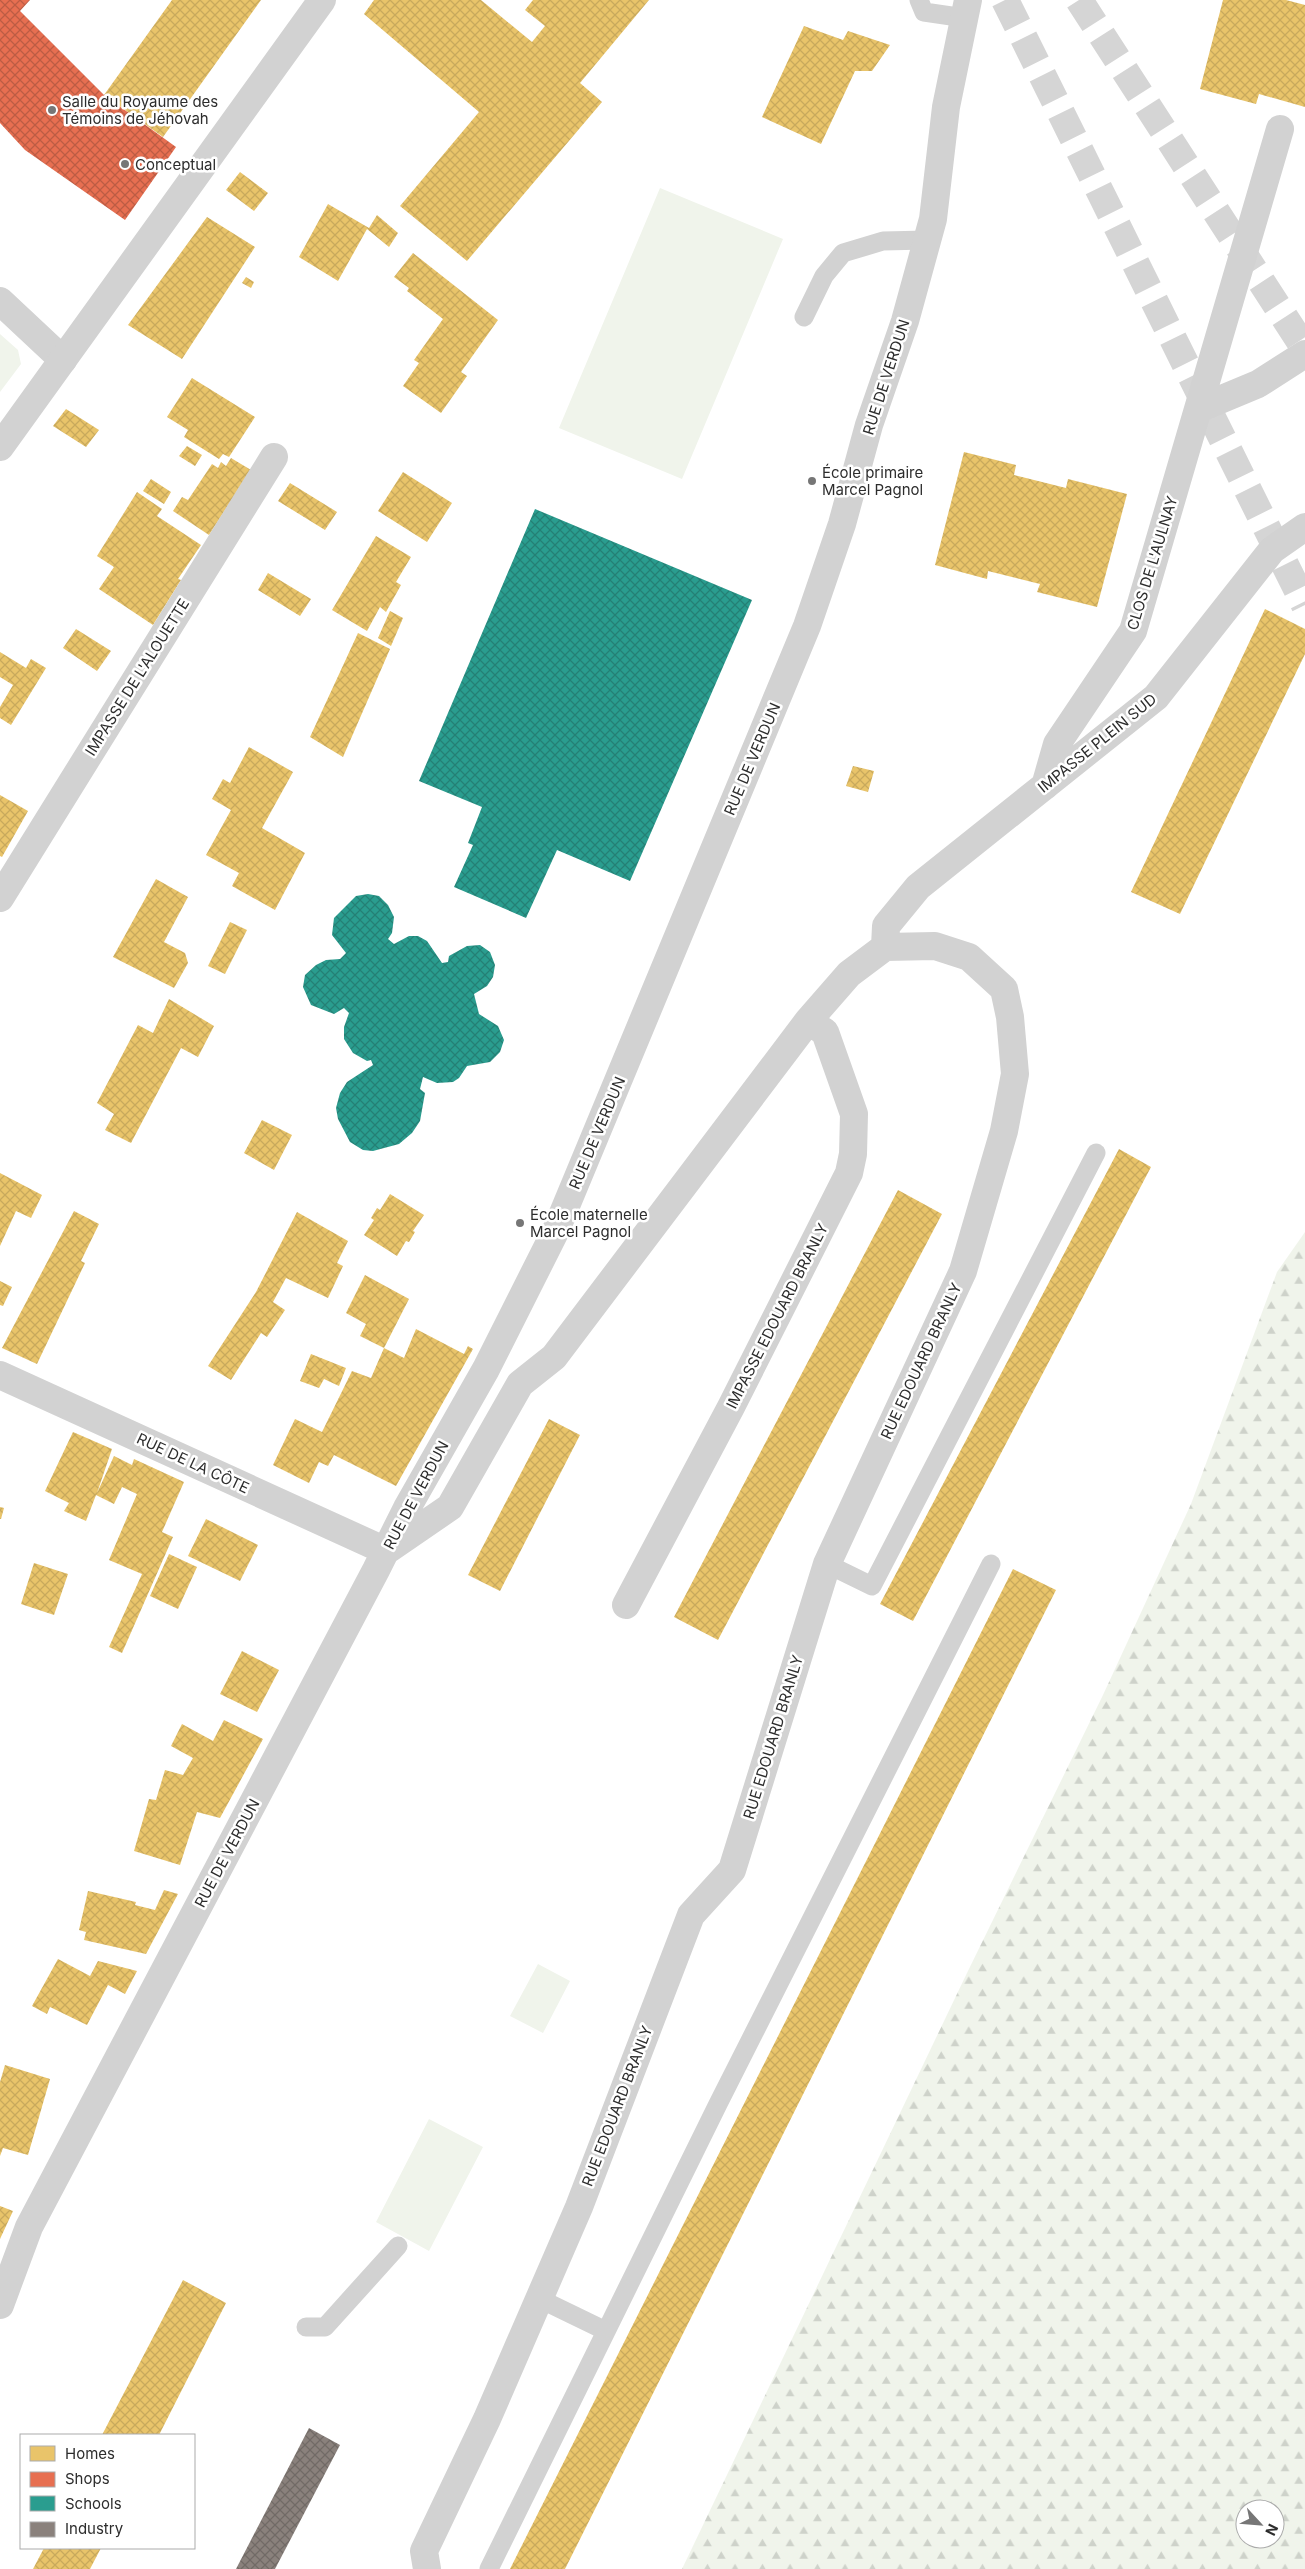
<svg xmlns="http://www.w3.org/2000/svg" width="1305" height="2569" font-family="Inter,sans-serif">
	<style>
		.green { fill: #f0f4eb }
		.forest { fill: url(#forest-firs); fill-rule: evenodd }
		.homes { fill: url(#homes-cross-hatch) }
		.shops { fill: url(#shops-cross-hatch) }
		.schools { fill: url(#schools-cross-hatch) }
		.industry { fill: url(#industry-cross-hatch) }
		.lines { fill: none; stroke-linecap: round; stroke-linejoin: round }
		.trunk-tunnel { stroke: #d5d5d5; stroke-width: 28; stroke-dasharray: 28 14; stroke-linecap: butt }
		.service { stroke: #d2d2d2; stroke-width: 19 }
		.minor { stroke: #d2d2d2; stroke-width: 28 }
		.tertiary { stroke: #d2d2d2; stroke-width: 28 }
		.poi-dot { fill: #767676; stroke: #fff; stroke-width: 2 }
		.labels { text-anchor: middle; dominant-baseline: central; stroke-width: 5; stroke-linejoin: round; paint-order: stroke }
		.poi-label { font-size: 15px; fill: #2d2d2d; stroke: #fff; text-anchor: start }
		.street-label { font-size: 15px; fill: #2d2d2d; stroke: #fff }
	</style>
	<defs>
		<pattern id="forest-firs" width="22" height="20" patternUnits="userSpaceOnUse" patternTransform="scale(1.25)"><rect width="22" height="20" fill="#f0f4eb"/><path d="M5 1l3.5 6h-7zM16 11l3.5 6h-7z" fill="#ced2ca"/></pattern>
		<pattern id="homes-cross-hatch" width="8" height="8" patternUnits="userSpaceOnUse" patternTransform="scale(1.25)"><rect width="8" height="8" fill="#e9c46a"/><path d="M0 0l8 8M0 8l8-8" fill="none" stroke="#c8a95c"/></pattern>
		<pattern id="shops-cross-hatch" width="8" height="8" patternUnits="userSpaceOnUse" patternTransform="scale(1.25)"><rect width="8" height="8" fill="#e76f51"/><path d="M0 0l8 8M0 8l8-8" fill="none" stroke="#bc5c44"/></pattern>
		<pattern id="schools-cross-hatch" width="8" height="8" patternUnits="userSpaceOnUse" patternTransform="scale(1.25)"><rect width="8" height="8" fill="#2a9d8f"/><path d="M0 0l8 8M0 8l8-8" fill="none" stroke="#248075"/></pattern>
		<pattern id="industry-cross-hatch" width="8" height="8" patternUnits="userSpaceOnUse" patternTransform="scale(1.25)"><rect width="8" height="8" fill="#8a817c"/><path d="M0 0l8 8M0 8l8-8" fill="none" stroke="#716a66"/></pattern>
	</defs>
	<rect width="100%" height="100%" fill="#fff"/>
	<!-- green -->
	<path class="green" d="M660,188L783,239L682,479L559,428Z
		M0,334L18,350L21,364L0,392Z
		M538,1964L570,1981L543,2033L510,2016Z
		M429,2119L483,2147L429,2251L376,2222Z"/>
	<!-- forest -->
	<path class="forest" d="M1305,1232V2569H682L967,1973L1103,1695L1191,1504L1277,1272ZM1245,2509H1275V2539H1245Z"/>
	<!-- homes -->
	<path class="homes" d="M172,0H261L163,137L104,95Z
		M374,0H481L532,42L545,26L525,10L533,0H649L580,83L602,102L467,261L400,206L479,112L364,14Z
		M1223,0H1286L1305,5V107L1259,94L1256,104L1200,89Z
		M804,26L843,40L848,31L890,45L872,71H855L821,144L762,117Z
		M240,172L268,193L254,211L226,190Z
		M328,204L369,228L377,215L398,233L389,247L367,229L338,281L299,257Z
		M207,217L255,247L182,359L128,325Z
		M413,253L498,320L461,372L467,376L441,413L403,386L419,363L414,360L443,319L407,291L409,288L394,277Z
		M246,277L254,282L251,288L242,283Z
		M192,378L255,417L229,457L223,454L219,459L184,437L188,430L167,417Z
		M66,409L99,430L86,447L53,426Z
		M187,446L202,455L195,466L179,456Z
		M964,452L1016,465L1014,475L1066,488L1068,479L1127,494L1097,607L1037,592L1040,584L988,571L987,579L935,565Z
		M231,458L251,470L209,535L173,511L182,497L188,500L212,464L218,468L221,462L226,466Z
		M403,472L452,503L427,542L378,511Z
		M151,479L171,492L164,504L143,491Z
		M290,483L337,512L325,530L278,501Z
		M137,492L162,509L157,516L201,545L178,579L181,580L153,625L99,589L114,567L97,556Z
		M376,536L411,557L396,582L401,585L386,612L380,607L367,631L332,610Z
		M268,573L311,599L300,616L258,590Z
		M1265,609L1305,629V654L1180,914L1131,892Z
		M390,611L403,618L391,646L378,638Z
		M76,629L111,651L97,671L63,648Z
		M358,633L390,649L343,757L310,737Z
		M0,652L26,668L31,659L46,668L11,725L0,718V707L13,685L0,677Z
		M249,747L293,772L262,828L305,853L275,910L232,886L239,873L206,855L231,810L212,799L223,779L230,783Z
		M853,766L874,771L868,792L846,786Z
		M0,795L28,811L2,857L0,856Z
		M156,879L188,897L164,942L185,953L188,963L174,988L113,957Z
		M230,922L247,930L225,974L208,966Z
		M169,999L214,1026L198,1057L181,1048L131,1143L105,1130L114,1114L97,1103L138,1025L153,1033Z
		M262,1120L292,1135L274,1170L244,1153Z
		M1119,1149L1151,1167L913,1621L880,1604Z
		M0,1173L42,1195L31,1218L16,1211L0,1246Z
		M898,1190L942,1214L718,1640L674,1617Z
		M390,1194L424,1215L413,1231L415,1232L409,1242L406,1241L397,1256L364,1235L374,1220L371,1218L377,1208L380,1210Z
		M74,1211L99,1224L81,1261L85,1263L37,1364L2,1348Z
		M297,1212L348,1241L337,1263L343,1266L328,1298L286,1278L273,1302L285,1310L267,1337L261,1333L231,1380L208,1366L256,1292Z
		M365,1275L409,1299L384,1348L360,1336L366,1324L346,1313Z
		M0,1281L12,1287L3,1306L0,1305Z
		M416,1329L464,1354L468,1346L473,1349L396,1486L334,1455L328,1466L319,1462L309,1483L273,1465L295,1419L322,1432L352,1371L371,1378L384,1348L404,1358Z
		M311,1354L346,1368L339,1386L324,1379L319,1388L300,1381Z
		M549,1419L580,1435L500,1591L468,1575Z
		M73,1432L112,1449L97,1493L114,1456L132,1465L134,1459L184,1482L162,1532L173,1537L122,1653L109,1647L142,1574L109,1560L137,1494L122,1487L114,1504L96,1495L86,1521L64,1511L69,1503L45,1491Z
		M0,1507L4,1508L1,1519H0Z
		M206,1519L258,1545L240,1581L188,1556Z
		M169,1554L197,1567L178,1609L150,1596Z
		M34,1563L68,1574L54,1615L21,1604Z
		M1013,1569L1056,1590L565,2569H510Z
		M242,1651L279,1670L257,1712L220,1694Z
		M224,1720L263,1739L220,1818L197,1812L180,1865L134,1851L149,1799L156,1800L165,1770L183,1775L193,1758L171,1746L182,1724L213,1741Z
		M164,1890L178,1894L146,1954L84,1940L86,1932L79,1930L88,1891L136,1902L135,1905L155,1910Z
		M58,1959L90,1976L98,1961L137,1971L125,1994L108,1985L87,2025L50,2007L47,2014L32,2006Z
		M5,2065L50,2079L28,2155L3,2148L0,2156V2082Z
		M0,2206L13,2211L0,2239Z
		M183,2280L226,2303L159,2435H102Z
		M44,2548H101L90,2569H33Z"/>
	<!-- shops -->
	<path class="shops" d="M0,0H30L20,11L104,95L176,147L125,220L25,150L0,123Z"/>
	<!-- schools -->
	<path class="schools" d="M535,509L752,600L630,881L557,850L526,918L454,887L473,845L468,843L482,807L419,781Z
		M368,894L379,896L388,905L394,917L392,933L388,939L394,944L409,936H418L427,941L442,963L448,962L449,956L467,946L480,945L490,952L495,965L493,977L487,986L474,994L479,1014L498,1026L504,1040L500,1052L490,1062L467,1066L459,1078L453,1082L437,1083L423,1077L420,1089L425,1093L420,1121L412,1133L399,1144L373,1151L363,1150L350,1142L338,1119L336,1108L340,1093L347,1082L373,1065L371,1060L367,1061L353,1053L344,1039V1027L349,1013L344,1008L334,1014L311,1005L303,987L305,975L316,965L326,960L340,959L346,953L332,935L334,918L356,896Z"/>
	<!-- industry -->
	<path class="industry" d="M309,2428L340,2445L275,2569H236Z"/>
	<g class="lines">
		<!-- trunk-tunnel -->
		<path class="trunk-tunnel" d="M1005,0L1305,605
			M1079,0L1305,349"/>
		<!-- service -->
		<path class="service" d="M919,0L924,12L965,18
			M804,317L824,276L843,253L883,241L927,240
			M827,1564L872,1586L1096,1153
			M540,2299L606,2331
			M306,2327H325L398,2246
			M489,2569L718,2104L991,1564"/>
		<!-- minor -->
		<path class="minor" d="M0,301L63,360
			M1198,409L1258,384L1305,354
			M1045,786L1057,744L1133,631L1280,129
			M0,898L274,457
			M885,947L886,926L918,887L1156,697L1272,550L1305,527
			M0,1375L386,1551
			M386,1551L450,1507L520,1384L554,1357L808,1021L849,974L885,947L935,946L969,957L1004,989L1010,1017L1015,1074L1004,1131L963,1271L827,1564L732,1870L691,1915L579,2207L487,2419L424,2551L427,2569
			M626,1605L731,1407L849,1173L853,1154L854,1114L825,1032L808,1021
			M0,2305L29,2227L376,1570L407,1508L486,1369L556,1230L807,626L842,524L869,425L905,321L933,219L946,107L968,0"/>
		<!-- tertiary -->
		<path class="tertiary" d="M0,447L322,0"/>
	</g>
	<!-- markers -->
	<g class="poi-dot">
		<circle cx="52" cy="110" r="5"/>
		<circle cx="125" cy="164" r="5"/>
		<circle cx="812" cy="481" r="5"/>
		<circle cx="520" cy="1223" r="5"/>
	</g>
	<g class="labels">
		<!-- poi labels -->
		<g class="poi-label">
			<text x="62" y="101">Salle du Royaume des<tspan x="62" dy="17">Témoins de Jéhovah</tspan></text>
			<text x="135" y="164">Conceptual</text>
			<text x="822" y="472">École primaire<tspan x="822" dy="17">Marcel Pagnol</tspan></text>
			<text x="530" y="1214">École maternelle<tspan x="530" dy="17">Marcel Pagnol</tspan></text>
		</g>
		<!-- street labels -->
		<g class="street-label">
			<text transform="translate(886 377) rotate(-72)">RUE DE VERDUN</text>
			<text transform="translate(1152 563) rotate(-73)">CLOS DE L'AULNAY</text>
			<text transform="translate(137 677) rotate(-58)">IMPASSE DE L'ALOUETTE</text>
			<text transform="translate(1097 743) rotate(-39)">IMPASSE PLEIN SUD</text>
			<text transform="translate(752 759) rotate(-67)">RUE DE VERDUN</text>
			<text transform="translate(597 1133) rotate(-67)">RUE DE VERDUN</text>
			<text transform="translate(777 1316) rotate(-63)">IMPASSE EDOUARD BRANLY</text>
			<text transform="translate(921 1361) rotate(-65)">RUE EDOUARD BRANLY</text>
			<text transform="translate(193 1463) rotate(25)">RUE DE LA CÔTE</text>
			<text transform="translate(416 1495) rotate(-62)">RUE DE VERDUN</text>
			<text transform="translate(773 1737) rotate(-73)">RUE EDOUARD BRANLY</text>
			<text transform="translate(227 1853) rotate(-62)">RUE DE VERDUN</text>
			<text transform="translate(617 2106) rotate(-69)">RUE EDOUARD BRANLY</text>
		</g>
	</g>
	<!-- legend -->
	<rect x="20" y="2434" width="175" height="115" fill="#ffffff" stroke="#ababab"/>
	<rect x="30" y="2446" width="25" height="15" fill="#e9c46a" stroke="#ababab"/>
	<text x="65" y="2459" font-size="15" fill="#2d2d2d">Homes</text>
	<rect x="30" y="2472" width="25" height="15" fill="#e76f51" stroke="#ababab"/>
	<text x="65" y="2484" font-size="15" fill="#2d2d2d">Shops</text>
	<rect x="30" y="2496" width="25" height="15" fill="#2a9d8f" stroke="#ababab"/>
	<text x="65" y="2509" font-size="15" fill="#2d2d2d">Schools</text>
	<rect x="30" y="2522" width="25" height="15" fill="#8a817c" stroke="#ababab"/>
	<text x="65" y="2534" font-size="15" fill="#2d2d2d">Industry</text>
	<!-- north arrow -->
	<g transform="translate(1260 2524) rotate(116)"><circle r="24" fill="#ffffff" stroke="#ababab"/>
	<path d="M0-4L9 19L0 12L-9 19Z" fill="#767676"/>
	<text y="-8" font-size="14" font-weight="bold" text-anchor="middle" fill="#2d2d2d">N</text>
	</g>
</svg>
